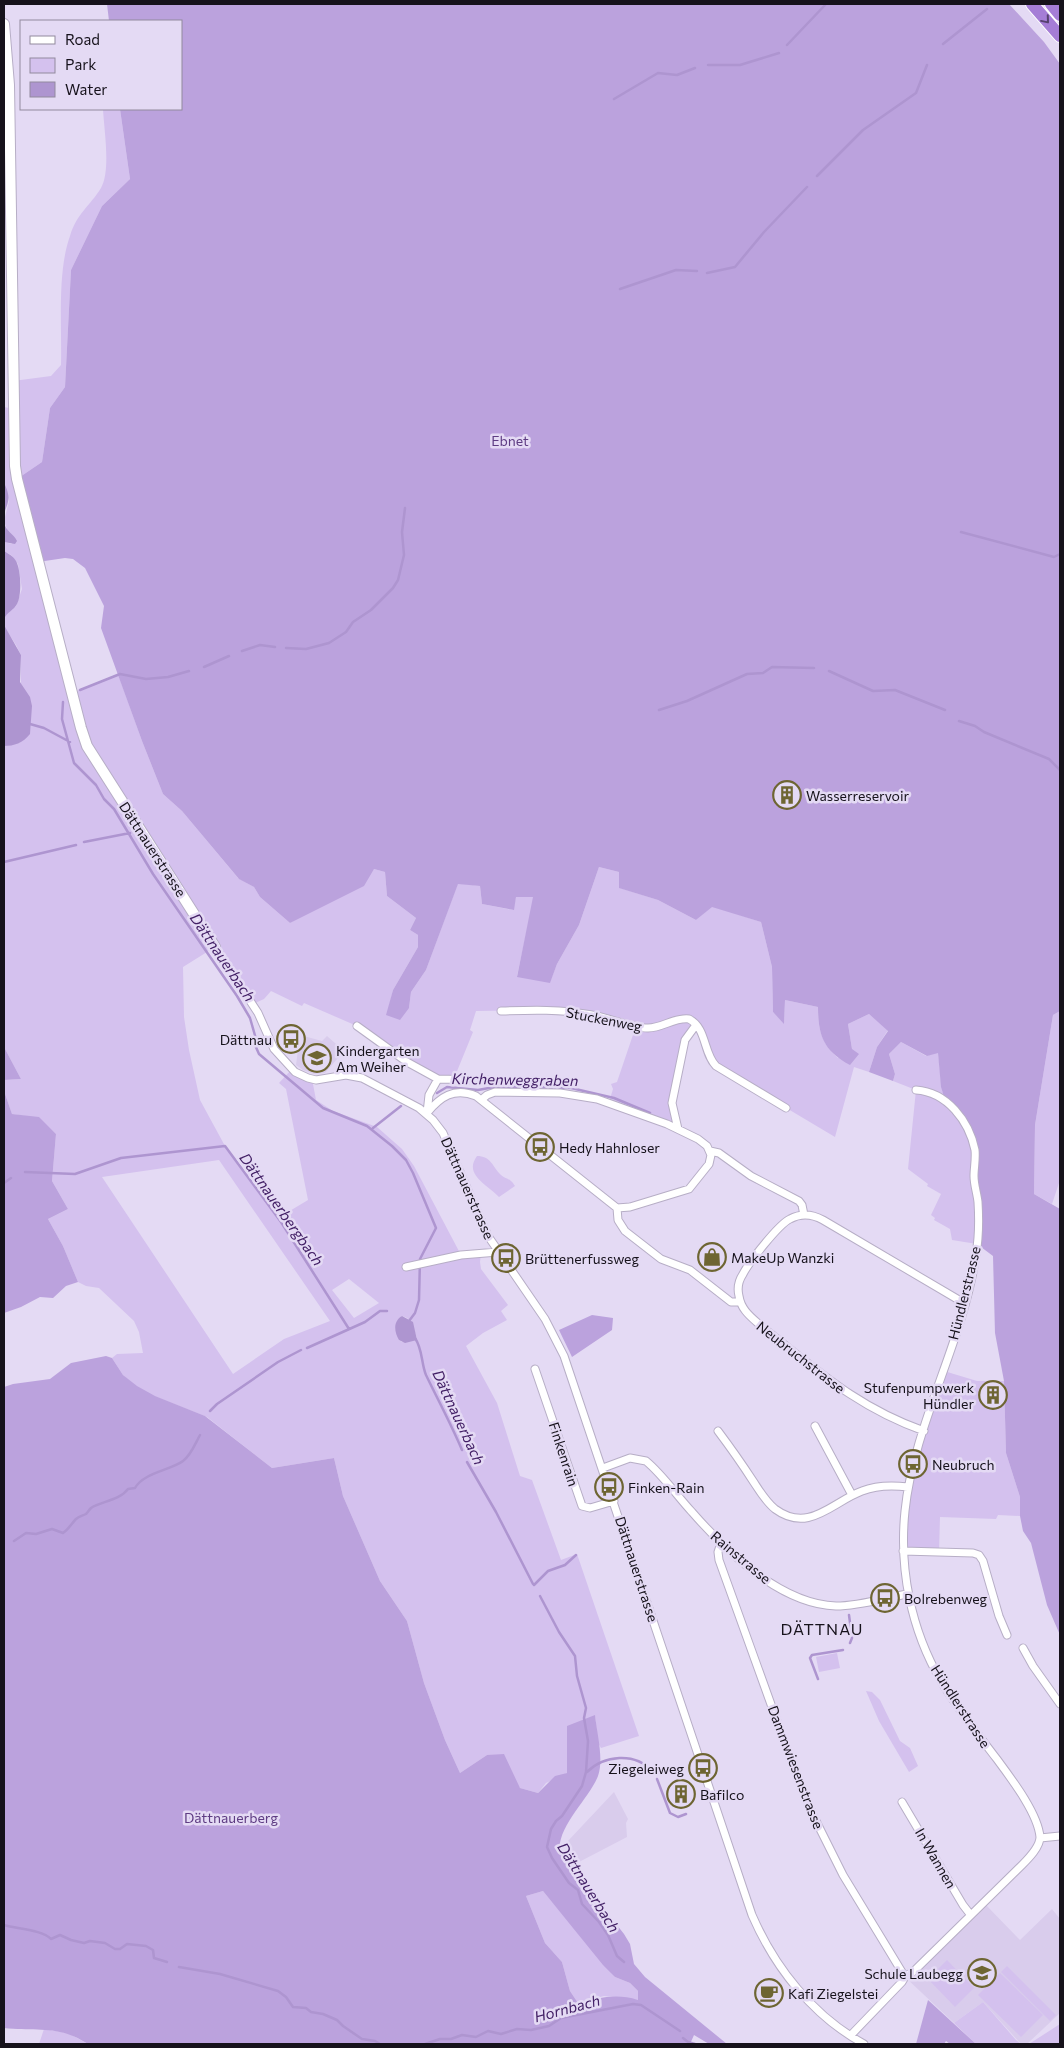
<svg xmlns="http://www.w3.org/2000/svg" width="1064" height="2048" font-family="Commissioner,sans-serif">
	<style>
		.built { fill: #d9ccec }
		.green { fill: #d4c1ee; fill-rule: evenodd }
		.forest { fill: #bba2dd; fill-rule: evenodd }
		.water { fill: #ae95d0 }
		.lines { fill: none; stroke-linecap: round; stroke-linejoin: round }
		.stream { stroke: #ae95d0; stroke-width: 2.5 }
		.street-casing { stroke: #b7aec6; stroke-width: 9 }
		.secondary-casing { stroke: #b7aec6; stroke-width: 12 }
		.highway-casing { stroke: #fff; stroke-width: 14 }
		.street { stroke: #fff; stroke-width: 7 }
		.secondary { stroke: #fff; stroke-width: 10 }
		.highway { stroke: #a57dd6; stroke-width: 12 }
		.oneway { stroke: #56426f }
		.labels { text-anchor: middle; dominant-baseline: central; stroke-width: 5; stroke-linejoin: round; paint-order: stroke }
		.park-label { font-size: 14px; fill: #5e3c83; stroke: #e4daf4 }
		.poi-label { font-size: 14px; fill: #16121b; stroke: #e4daf4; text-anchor: start }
		.street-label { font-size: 14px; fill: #16121b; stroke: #e4daf4 }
		.water-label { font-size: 15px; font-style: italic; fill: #432066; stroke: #e4daf4 }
		.quarter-label { font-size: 16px; letter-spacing: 1px; fill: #16121b; stroke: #e4daf4 }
	</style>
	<rect width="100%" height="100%" fill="#e4daf4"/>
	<!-- built -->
	<path class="built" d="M300,1035L322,1041L327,1036L344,1051L325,1073L314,1074L303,1070L296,1065Z
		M614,1792L628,1819L626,1823L627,1837L579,1862L567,1842Z
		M984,1903L1020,1940L1052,1909L1060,1919V2013L1027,2044H1021L983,2002L954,2023L905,1977Z"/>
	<!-- green -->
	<path class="green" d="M103,109H120L130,179L102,206L71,270L65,387L50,408L42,462L17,479L72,693L118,674L142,741L163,794L182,811L238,878L254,887L260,897L290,923L374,869L385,872L387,896L416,918L410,930L418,935V947L393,990L387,1015L409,1008L411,992L426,970L458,883L480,886L482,904L513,910L516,897H534L517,976L550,982L557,964L579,925L599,867L619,872L620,888L658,900L696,920L712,906L761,922L772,967L773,1012L784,1023L785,1000L818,1007C818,1029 821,1043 838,1058L852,1049L848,1024L869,1014L888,1030L877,1047L869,1072L854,1067L835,1137L716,1066L698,1027L690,1032L672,1103L677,1125L609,1102L613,1089L611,1084L617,1082L636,1026C584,1010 530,1010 476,1011L470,1030L473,1032L453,1081L442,1080L357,1026L304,1003L302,1006L271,991L264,999L253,1004L215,947L183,967L184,1017L189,1050L200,1100L225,1146L278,1218L308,1200L286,1089L279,1083L292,1069L312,1079L316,1100L333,1111L377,1127L402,1149L414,1166L461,1255L481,1253L480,1262L481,1269L508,1305L501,1311L507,1320L483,1333L466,1346L497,1403L520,1476L532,1480L561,1560L577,1554L639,1736L601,1748L598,1743L595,1716L567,1773L546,1783L538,1793L520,1788L487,1755L460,1773L445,1740L424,1683L407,1621L380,1581L343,1496L334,1458L272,1468L207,1417L149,1394L133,1384L123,1375L112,1358L117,1354L143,1353L139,1332L134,1321L99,1288L86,1286L78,1282L63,1246L48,1219L68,1209L52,1181L56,1134L39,1118L12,1114L4,1091V1080L21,1079L4,1047V746L19,743L30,732L31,702L21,684V655L16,645L5,628L4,617L16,606L22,589L18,564L11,555L4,551V542L12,544L4,521L9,501L4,483V407L14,409L13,381L51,376L61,365C62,326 57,272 70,236C77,213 90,206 101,188C111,170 104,130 103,109ZM219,1160L330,1321L284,1339L233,1374L102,1177ZM349,1279L379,1303L354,1318L332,1290ZM401,1316C415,1319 412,1327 417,1338L402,1342L399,1340Z
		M1060,1011V1180L1052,1204L1034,1194L1035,1125L1053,1015Z
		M901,1042L926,1056L938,1052L942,1091L956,1110L974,1149L977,1244L952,1240L950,1229L934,1220L935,1218L931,1215L941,1194L927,1186L928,1184L908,1169L916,1090L893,1081L895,1074L889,1054Z
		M477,1156C490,1156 492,1165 499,1173C506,1181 509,1176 515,1186L499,1197C488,1185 463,1175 477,1156Z
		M944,1371L977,1381H1004L1006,1453L1020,1497V1516L998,1515L996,1519L940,1517L939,1552L903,1551L907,1495Z
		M837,1653L840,1668L819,1672L816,1657Z
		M866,1691L872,1692L880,1700L900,1741L910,1748L918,1766L909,1772L879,1721Z
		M543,1891L615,1977L630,1983L638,1991V2000L604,1996L578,2003L570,1991L562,1962L545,1943L526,1896Z
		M947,1960L974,1988L955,2007L928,1979Z
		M1007,1966L1056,2015L1050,2021L1001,1972Z
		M1000,1973L1043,2015L1021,2037L978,1995Z
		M983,2002L1016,2040L1021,2044H976L954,2023Z
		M1060,2024V2044H1029Z
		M44,2029L68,2033L88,2044H39Z"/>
	<!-- forest -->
	<path class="forest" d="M107,4H1009L1044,42L1060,64V1011L1053,1015L1035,1125L1034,1194L1060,1209V1635L1047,1605L1031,1543L1023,1531L1020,1516V1497L1006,1453L1004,1381L995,1333L993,1256L977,1244L975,1154L969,1134L945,1100L941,1087L938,1053L927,1056L901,1042L889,1054L895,1074L893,1081L869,1072L877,1047L888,1031L869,1014L848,1024L852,1049L859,1054L850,1065C824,1051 818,1036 818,1007L785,1000L784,1024L773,1012L772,967L761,922L712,907L696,920L658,900L619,888V872L599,867L579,925L557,964L550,983L517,977L533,897H516L514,910L482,904L480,886L458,884L426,970L411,992L409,1008L400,1020L386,1015L393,990L418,947V935L410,930L416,918L387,896L385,872L374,869L364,886L290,923L260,897L254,887L239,879L182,811L163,794L142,741L101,628L104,606L85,568L73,559L65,558L38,562L17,479L42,462L50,408L65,387L71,270L102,206L130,179L120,109H181V21H109Z
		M4,1047L21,1079L4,1080Z
		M4,1091L12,1114L39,1117L56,1134L52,1181L68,1209L48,1219L63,1246L78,1282L66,1286L53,1298L40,1297L21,1307L4,1313Z
		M592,1315L613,1318L612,1330L572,1357L559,1330Z
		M106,1356L112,1358L123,1375L137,1386L155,1396L205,1416L272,1468L334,1458L343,1496L380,1581L407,1621L424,1683L445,1740L460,1773L487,1755L504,1754L520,1788L538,1793L555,1776L567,1773V1726L595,1715C597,1734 604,1759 598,1776C589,1799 553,1831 561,1854L624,1934L630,1944L634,1964L645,1977L727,2044H709L694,2035L690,2044H88C57,2024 37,2032 4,2028V1387L13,1384L50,1379L71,1363ZM543,1891L603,1965L615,1977L630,1983L638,1991V2000C616,1993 599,1998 578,2003L570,1991L562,1962L545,1943L526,1896Z
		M928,2000L976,2044H950L946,2041L944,2044H916Z"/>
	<!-- water -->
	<path class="water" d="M4,483C15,504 2,506 4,522C5,531 14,534 17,541L15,544L4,542Z
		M4,551C9,554 13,556 16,561C21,570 22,595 17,604C14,610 7,612 4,619Z
		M4,625L21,655L20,682L30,697L32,706L30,734C23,743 14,746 4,746Z
		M402,1316L413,1322L417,1340L405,1343L399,1340C394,1332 393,1321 402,1316Z"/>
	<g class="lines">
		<!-- stream -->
		<path class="stream" d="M943,44L987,9
			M787,45L826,4
			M708,65H740L779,53
			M614,99L658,73L677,75L695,68
			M817,176L863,130L916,93L927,65
			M707,273L735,267L764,232L807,187
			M620,289L676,270L697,271
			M961,532L1054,557L1060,554
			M286,648L306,649L329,643L346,632L353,622L371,610L393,588L398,580L404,555L402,532L405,508
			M242,651L260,645L275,647
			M204,667L229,656
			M829,671L873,691L895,690L945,710
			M80,690L120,674L146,679L168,677L189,671
			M63,702L62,719L74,763L96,785L104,799L114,809L153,874L237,996L250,1018L256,1039L255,1045L259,1054L323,1108L367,1126L392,1146L406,1160L413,1173L436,1228L420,1259L419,1300L415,1313L409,1321
			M659,710L687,701L747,674L763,673L772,667L814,668
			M959,721L975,726L984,732L1049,759L1060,770
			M30,724L44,728L70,742
			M84,842L130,833
			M4,862L76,845
			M437,1093L447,1087L478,1090L489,1088L531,1087L571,1088L614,1098L650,1113
			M373,1128L401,1106
			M25,1172L75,1174L121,1158L225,1146L281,1222L349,1329
			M4,1183L11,1178
			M415,1338C423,1350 421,1363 426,1375C438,1400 451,1424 462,1450
			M307,1348L365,1322L380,1311H387
			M210,1411L217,1404L278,1362L301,1350
			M467,1462L496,1512L533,1584
			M14,1541L26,1533L36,1534L52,1529L63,1533C69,1529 71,1524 76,1519C79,1516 82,1516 86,1514C88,1512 89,1510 91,1508C101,1501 119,1501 128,1489L135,1488C143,1473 171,1470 183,1461C191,1455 195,1444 200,1435
			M534,1585L548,1571L565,1565L576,1555
			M540,1596L559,1632L575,1656L577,1676L586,1708L584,1718L588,1741L586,1772L582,1786L562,1816L556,1821L551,1829L547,1847L552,1858L569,1883L578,1890L582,1904L599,1922L608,1935L617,1956L624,1962
			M849,1615L852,1638L850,1643
			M818,1679L810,1658L812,1655L843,1650
			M587,1772C604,1755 635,1752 652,1771
			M657,1779L670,1813L678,1817L686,1814
			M4,1925C17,1929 43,1930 51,1939L60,1935L71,1940L84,1943L90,1941L105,1943L115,1949H120L127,1944L146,1946L153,1950L154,1958L167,1962
			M179,1967L220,1974L278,1991L286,1997L293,2007L306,2008L311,2012L323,2014L337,2020L343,2026L362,2039L375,2041L380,2044
			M683,2038L688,2042L695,2044
			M425,2044L440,2039H451L462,2035L476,2037L488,2031L501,2034L517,2029L531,2030L549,2026L561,2018L633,2004L641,2005L680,2031"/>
		<defs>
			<path id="street" d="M215,947L258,1013L274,1049L295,1072L308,1078L316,1080L346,1075L362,1078L419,1108L433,1120L443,1133L488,1236L545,1319L564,1356L752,1915C775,1968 813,2016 864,2044
				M501,1011C531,1010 562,1009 592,1015C610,1018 631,1028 648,1028C662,1028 675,1017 689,1019C707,1028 703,1053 716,1066L786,1108
				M357,1026L407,1062L438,1079
				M481,1100L487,1095L495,1092L560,1093L597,1099L667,1124L698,1139L707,1146L711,1155L709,1164L689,1189L630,1207L617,1208
				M427,1113C440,1097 454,1087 476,1096L617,1208
				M427,1113L429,1095L438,1079L518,1081
				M678,1129L672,1103L685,1040L696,1025
				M710,1151L719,1153L751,1176L799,1201L802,1205L804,1215
				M617,1208L618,1220L625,1231L661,1259L690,1270L731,1302H740
				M406,1267L461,1255L498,1252
				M535,1369L582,1506L590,1508L614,1501
				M815,1426L852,1495
				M718,1431C730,1447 742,1464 753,1481C759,1490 766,1502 775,1509C809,1534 832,1502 862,1491C877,1485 892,1485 908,1487
				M924,1431C856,1407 816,1369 761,1326C751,1317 741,1310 739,1296C737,1288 739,1280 743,1274C749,1262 779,1224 790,1219C801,1213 812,1214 823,1220L964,1303
				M603,1468L630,1458L646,1461C663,1475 677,1496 692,1512C727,1552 780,1604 836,1606C859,1606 885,1598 907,1594
				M721,1543L718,1552L719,1560L786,1746L813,1815L843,1875L905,1977
				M903,1551L973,1553L979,1555L983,1561L999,1616L1007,1635
				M1023,1648L1033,1666L1060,1704
				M902,1802L963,1905L970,1914
				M1040,1838L1060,1836
				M851,2035L902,1982L905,1977L914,1971L1022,1865C1029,1858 1040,1847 1040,1837C1038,1813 1010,1777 996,1758C977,1733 957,1708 941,1681C911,1630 899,1569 905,1511C914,1423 964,1341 976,1254C979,1237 979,1218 978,1202C977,1193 974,1185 974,1176C974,1168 976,1159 975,1150C969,1121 947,1092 916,1090"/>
			<path id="secondary" d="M4,24L9,85L15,466L17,479L81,728L87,746L215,947"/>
			<path id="highway" d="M1032,4L1060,36
				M1051,4L1060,15"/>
		</defs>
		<!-- street casing -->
		<use href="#street" class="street-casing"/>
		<!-- secondary casing -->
		<use href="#secondary" class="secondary-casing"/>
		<!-- highway casing -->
		<use href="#highway" class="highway-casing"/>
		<!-- street -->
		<use href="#street" class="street"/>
		<!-- secondary -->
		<use href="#secondary" class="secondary"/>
		<!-- highway -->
		<use href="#highway" class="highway"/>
	</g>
	<!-- one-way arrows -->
	<defs><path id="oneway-chevron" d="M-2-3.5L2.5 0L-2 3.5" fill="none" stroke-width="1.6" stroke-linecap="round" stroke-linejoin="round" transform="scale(1.25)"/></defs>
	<use class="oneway" href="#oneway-chevron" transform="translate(1046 20) rotate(50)"/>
	<!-- icons -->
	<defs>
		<symbol id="building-ring" viewBox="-11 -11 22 22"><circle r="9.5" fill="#e4daf4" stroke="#6e6532" stroke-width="1.5"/><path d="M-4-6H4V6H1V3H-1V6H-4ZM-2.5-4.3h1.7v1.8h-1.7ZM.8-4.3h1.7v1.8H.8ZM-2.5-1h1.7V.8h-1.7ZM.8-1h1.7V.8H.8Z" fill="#6e6532"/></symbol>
		<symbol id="bus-ring" viewBox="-11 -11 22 22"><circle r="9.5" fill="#e4daf4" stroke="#6e6532" stroke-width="1.5"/><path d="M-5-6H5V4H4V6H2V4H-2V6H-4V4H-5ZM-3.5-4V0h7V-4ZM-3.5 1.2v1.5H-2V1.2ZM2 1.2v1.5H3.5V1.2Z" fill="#6e6532"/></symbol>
		<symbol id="school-ring" viewBox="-11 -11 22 22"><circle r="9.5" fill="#e4daf4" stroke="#6e6532" stroke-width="1.5"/><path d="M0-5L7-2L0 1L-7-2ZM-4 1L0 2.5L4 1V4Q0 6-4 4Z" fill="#6e6532"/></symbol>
		<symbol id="shop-ring" viewBox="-11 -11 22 22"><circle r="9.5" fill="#e4daf4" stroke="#6e6532" stroke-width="1.5"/><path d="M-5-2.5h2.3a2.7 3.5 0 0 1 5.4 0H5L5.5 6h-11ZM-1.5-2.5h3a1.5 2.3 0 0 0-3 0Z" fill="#6e6532"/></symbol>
		<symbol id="cafe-ring" viewBox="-11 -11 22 22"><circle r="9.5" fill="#e4daf4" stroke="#6e6532" stroke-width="1.5"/><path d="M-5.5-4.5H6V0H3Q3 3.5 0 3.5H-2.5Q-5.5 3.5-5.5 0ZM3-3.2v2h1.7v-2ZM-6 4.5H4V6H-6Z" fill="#6e6532"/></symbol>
	</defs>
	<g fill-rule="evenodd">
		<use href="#building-ring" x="771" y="779" width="32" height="32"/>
		<use href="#bus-ring" x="275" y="1023" width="32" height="32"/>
		<use href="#school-ring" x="301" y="1042" width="32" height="32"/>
		<use href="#bus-ring" x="524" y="1131" width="32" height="32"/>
		<use href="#shop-ring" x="696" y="1241" width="32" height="32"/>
		<use href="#bus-ring" x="490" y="1242" width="32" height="32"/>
		<use href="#building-ring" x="977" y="1379" width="32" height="32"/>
		<use href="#bus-ring" x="897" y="1448" width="32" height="32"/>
		<use href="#bus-ring" x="593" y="1471" width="32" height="32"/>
		<use href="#bus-ring" x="869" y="1582" width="32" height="32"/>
		<use href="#bus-ring" x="687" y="1752" width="32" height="32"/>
		<use href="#building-ring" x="665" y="1778" width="32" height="32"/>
		<use href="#school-ring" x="966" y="1957" width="32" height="32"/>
		<use href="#cafe-ring" x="753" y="1977" width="32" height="32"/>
	</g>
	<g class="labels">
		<!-- park labels -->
		<g class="park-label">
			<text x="510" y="440">Ebnet</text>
			<text x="231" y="1817">Dättnauerberg</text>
		</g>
		<!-- poi labels -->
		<g class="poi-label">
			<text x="806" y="795">Wasserreservoir</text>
			<text x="272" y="1039" text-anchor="end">Dättnau</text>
			<text x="336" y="1050">Kindergarten<tspan x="336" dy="16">Am Weiher</tspan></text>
			<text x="559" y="1147">Hedy Hahnloser</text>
			<text x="731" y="1257">MakeUp Wanzki</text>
			<text x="525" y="1258">Brüttenerfussweg</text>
			<text x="974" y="1387" text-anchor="end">Stufenpumpwerk<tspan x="974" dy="16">Hündler</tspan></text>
			<text x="932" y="1464">Neubruch</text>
			<text x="628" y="1487">Finken-Rain</text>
			<text x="904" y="1598">Bolrebenweg</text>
			<text x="684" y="1768" text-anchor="end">Ziegeleiweg</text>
			<text x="700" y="1794">Bafilco</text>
			<text x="963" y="1973" text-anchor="end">Schule Laubegg</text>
			<text x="788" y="1993">Kafi Ziegelstei</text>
		</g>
		<!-- street labels -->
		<g class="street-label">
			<text transform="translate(153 849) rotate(57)">Dättnauerstrasse</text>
			<text transform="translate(604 1019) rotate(11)">Stuckenweg</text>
			<text transform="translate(468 1188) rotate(66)">Dättnauerstrasse</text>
			<text transform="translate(964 1293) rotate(-76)">Hündlerstrasse</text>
			<text transform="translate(801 1357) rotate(38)">Neubruchstrasse</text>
			<text transform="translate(564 1454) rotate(72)">Finkenrain</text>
			<text transform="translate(741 1557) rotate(40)">Rainstrasse</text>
			<text transform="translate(637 1569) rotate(72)">Dättnauerstrasse</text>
			<text transform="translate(961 1706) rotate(57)">Hündlerstrasse</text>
			<text transform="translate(796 1767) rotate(69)">Dammwiesenstrasse</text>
			<text transform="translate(936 1858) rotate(60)">In Wannen</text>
		</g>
		<!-- water labels -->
		<g class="water-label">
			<text transform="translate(223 957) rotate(56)">Dättnauerbach</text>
			<text transform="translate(515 1079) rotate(1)">Kirchenweggraben</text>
			<text transform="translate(282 1209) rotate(55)">Dättnauerbergbach</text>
			<text transform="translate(459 1417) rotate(65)">Dättnauerbach</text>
			<text transform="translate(589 1887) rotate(58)">Dättnauerbach</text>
			<text transform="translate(567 2008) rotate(-15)">Hornbach</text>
		</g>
		<!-- quarter labels -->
		<g class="quarter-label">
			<text x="822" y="1628">DÄTTNAU</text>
		</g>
	</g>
	<!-- border -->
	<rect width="1064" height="2048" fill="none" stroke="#16121b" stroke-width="10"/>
	<!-- legend -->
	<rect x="20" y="20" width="162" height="90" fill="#e4daf4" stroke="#928a9d"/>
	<rect x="30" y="36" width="25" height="8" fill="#ffffff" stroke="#928a9d"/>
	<text x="65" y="45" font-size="15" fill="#16121b">Road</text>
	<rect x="30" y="58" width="25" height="15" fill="#d4c1ee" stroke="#928a9d"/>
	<text x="65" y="70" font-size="15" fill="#16121b">Park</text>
	<rect x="30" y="82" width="25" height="15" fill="#ae95d0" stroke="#928a9d"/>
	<text x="65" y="95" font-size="15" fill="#16121b">Water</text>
</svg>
